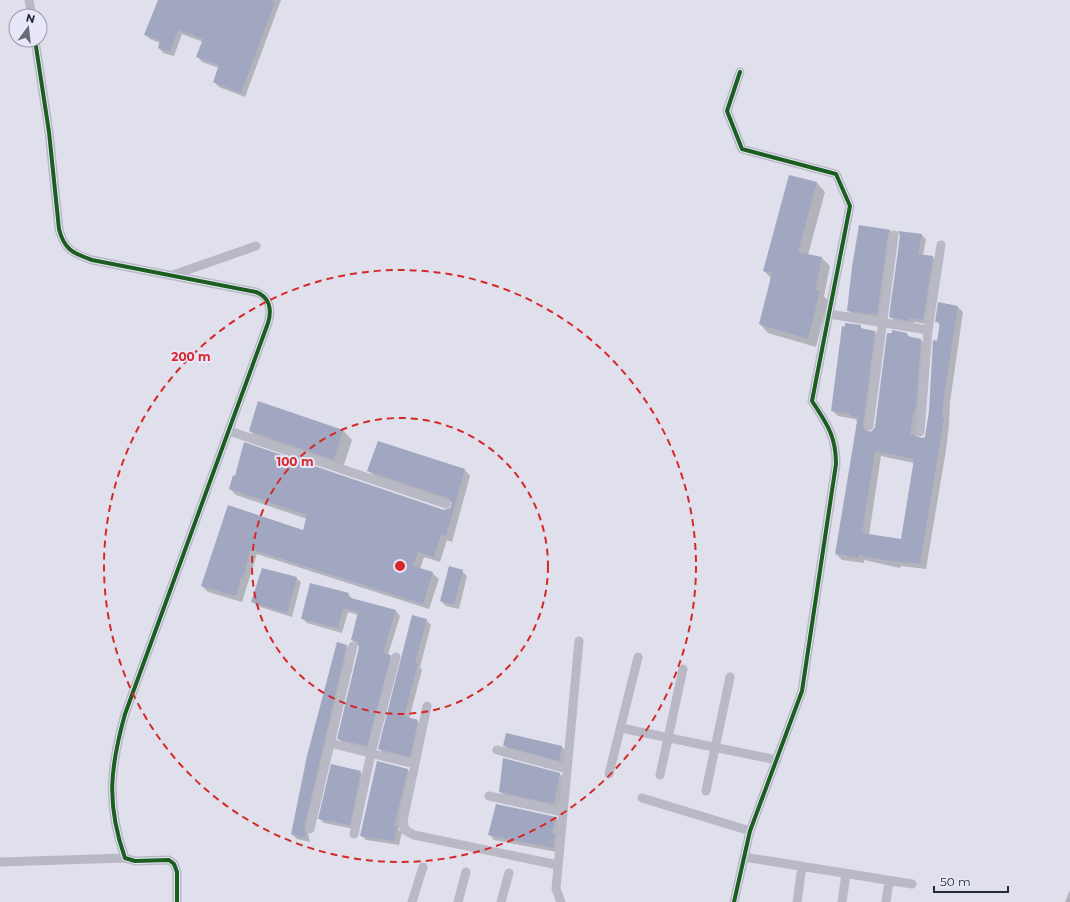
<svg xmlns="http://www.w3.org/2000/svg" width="1070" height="902" font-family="Montserrat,sans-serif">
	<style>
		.shadow { fill: #0003; fill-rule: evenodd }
		.building { fill: #a1a7c0; fill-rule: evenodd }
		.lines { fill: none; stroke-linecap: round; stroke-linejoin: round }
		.minor { stroke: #b9b9c5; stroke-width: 9 }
		.cycleway-casing { stroke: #e8e7fa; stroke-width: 6 }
		.cycleway { stroke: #1b5e20; stroke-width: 4 }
		.ring { fill: none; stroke: #d62828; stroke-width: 2; stroke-dasharray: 7 5 }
		.centre { fill: #d62828; stroke: #e8e7fa; stroke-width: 2 }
		.ring-label { font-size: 12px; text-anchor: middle; font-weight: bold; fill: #d62828; stroke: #e8e7fa; stroke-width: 4; stroke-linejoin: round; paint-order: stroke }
	</style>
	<rect width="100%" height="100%" fill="#e0e0ec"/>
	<!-- shadow -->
	<path class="shadow" d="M159,0H281L245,97L219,87L214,82L219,68L202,62L198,57L203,42L182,34L174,56L163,53L159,48L160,43L150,39L145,34Z
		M790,177L817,183L825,192L808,255L822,258L830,266L824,296L828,301L816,347L768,333L760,324L771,278L764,271Z
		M860,226L890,231L895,235L882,319L853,315L848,310Z
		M921,234L926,239L923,256L933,257L937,262L928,324L914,322V325L895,321L890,317L901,236Z
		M957,306L963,312L950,402L949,425L946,450L926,569L901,566L900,568L864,560V563L842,560L836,554L857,421L855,419L838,416L832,410L860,326L864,330L875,332L881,338L869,433L872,432L876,427L907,334L911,338L921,340L927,346L916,438L920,439L926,437L940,325L936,321ZM881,456L914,463L902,540L869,535Z
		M343,430L352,440L343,468L259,440L250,431Z
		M464,469L470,476L452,542L447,540L440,562L424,557L420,569L432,573L439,579L429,609L257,554L242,602L208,592L202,586L228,506L304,531L307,519L236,495L230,489L444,511L450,510L452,503L375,477L369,471Z
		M462,571L467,576L459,609L446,606L441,601Z
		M296,578L301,582L292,617L257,606L252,601Z
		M348,594L353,599L396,611L400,616L388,655L395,660L371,750L343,743L338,738L360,647L352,640L358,615L348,612L342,633L307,623L302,618Z
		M426,620L431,625L420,667L422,670L409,719L417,721L422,726L415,761L384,753L379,749Z
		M347,646L351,651L308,833L310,842L297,839L292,834Z
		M504,745L561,746L566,751L563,765L509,750Z
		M407,770L412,774L399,830L402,832L399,845L366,840L361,835Z
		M360,772L365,777L354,829L324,823L320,819Z
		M560,774L564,779L559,808L505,796L500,792Z
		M556,818L560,822L557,852L494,840L490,835Z
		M1070,890V902H1065Z"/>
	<!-- building -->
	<path class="building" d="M158,0H270L275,2L241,93L213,82L219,65L196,57L203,39L178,30L170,52L158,48L160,40L144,35Z
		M789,175L817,182L798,252L822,257L815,290L820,291L808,339L759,324L772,273L763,271Z
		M859,225L891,230L888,234L877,315L847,311L852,267Z
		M898,231L922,234L918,254L933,256L923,320L910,318L909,321L889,317L900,236Z
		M938,302L958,306L944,395L942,418H944L940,443L920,564L895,561V562L859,555L858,558L835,554L858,417L850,416L851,414L831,411L842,326L845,327V323L861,325L860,328L875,331L863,425L864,429L868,432L872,431L875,427L887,333H892V330L907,333V336L921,339L916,409H914L910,434L922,438L925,437L929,411L933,340L937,341L940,322H935ZM875,451L914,459L901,539L862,533Z
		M258,401L343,430L334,460L249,431Z
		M378,441L465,469L446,536L441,534L434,557L418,552L413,566L433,572L423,604L251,549L243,578L241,577L236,596L201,586L228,505L303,530L307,515L229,489L233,475L235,476L244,442L444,510L450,508L452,502L448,498L367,471Z
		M449,566L463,570L454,605L440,601Z
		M262,568L297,577L287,613L251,602Z
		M310,583L349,593L347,597L396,610L383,653L391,655L367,746L337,739L359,647L357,641L351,640L358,612L343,608L338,628L301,619Z
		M412,615L427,619L415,663L418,664L404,716L418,720L410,757L378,749Z
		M337,642L347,645L304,828L306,834L305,838L291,834L307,756Z
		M506,733L562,746L559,761L503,746Z
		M503,758L560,773L554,804L499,792Z
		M377,761L408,769L394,826L397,827L394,841L360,836Z
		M331,764L361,771L350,825L318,819Z
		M496,804L556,817L552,833L555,834L553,848L488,835Z"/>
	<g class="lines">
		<!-- minor -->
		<path class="minor" d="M29,0L32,16
			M35,40L49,132L59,229C64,249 72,253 92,260L256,292C270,297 272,310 268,323L125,714C110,768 106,804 125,858L135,861L169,860L174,864L177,872V902
			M173,275L256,246
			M829,314L928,330
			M869,426L894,235
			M229,431L446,504
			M920,432L928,330L941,245
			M427,706L403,821L405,830L414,835L558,865
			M621,728L777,760
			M330,743L414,764
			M497,750L567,769
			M609,774L638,657
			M660,775L683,669
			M706,791L730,677
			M489,796L563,812
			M642,798L750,831
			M310,829L353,646
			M354,834L371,753L396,657
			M744,857L912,884
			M0,862L125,858
			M412,902L423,867
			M458,902L466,872
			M501,902L509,873
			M561,902L556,889L579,641
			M734,902L750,831L802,691L836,464C836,436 827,424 812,401L850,206L836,174L742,149L727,111L740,72
			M797,902L802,866
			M842,902L846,874
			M886,902L889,881"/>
		<defs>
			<path id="cycleway" d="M35,40L49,132L59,229C64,249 72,253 92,260L256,292C270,297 272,310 268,323L125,714C110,768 106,804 125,858L135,861L169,860L174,864L177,872V902
				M734,902L750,831L802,691L836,464C836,436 827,424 812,401L850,206L836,174L742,149L727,111L740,72"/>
		</defs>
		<!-- cycleway casing -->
		<use href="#cycleway" class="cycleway-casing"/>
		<!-- cycleway -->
		<use href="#cycleway" class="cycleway"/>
	</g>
	<!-- distance rings -->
	<g class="ring">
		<circle cx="400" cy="566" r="148"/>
		<circle cx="400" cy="566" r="296"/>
	</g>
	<circle cx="400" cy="566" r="6" class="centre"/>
	<g class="ring-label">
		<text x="191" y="361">200 m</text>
		<text x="295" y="466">100 m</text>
	</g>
	<!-- north arrow -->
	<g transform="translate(28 28) rotate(15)"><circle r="19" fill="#e8e7fa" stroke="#9b9bac"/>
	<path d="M0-3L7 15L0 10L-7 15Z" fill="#686a76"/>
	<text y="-6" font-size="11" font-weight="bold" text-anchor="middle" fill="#272a36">N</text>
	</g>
	<!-- scale -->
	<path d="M934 886v6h74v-6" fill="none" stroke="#272a36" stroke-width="2"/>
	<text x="940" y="886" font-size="12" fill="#272a36" stroke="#e8e7fa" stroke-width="3" paint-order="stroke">50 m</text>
</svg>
